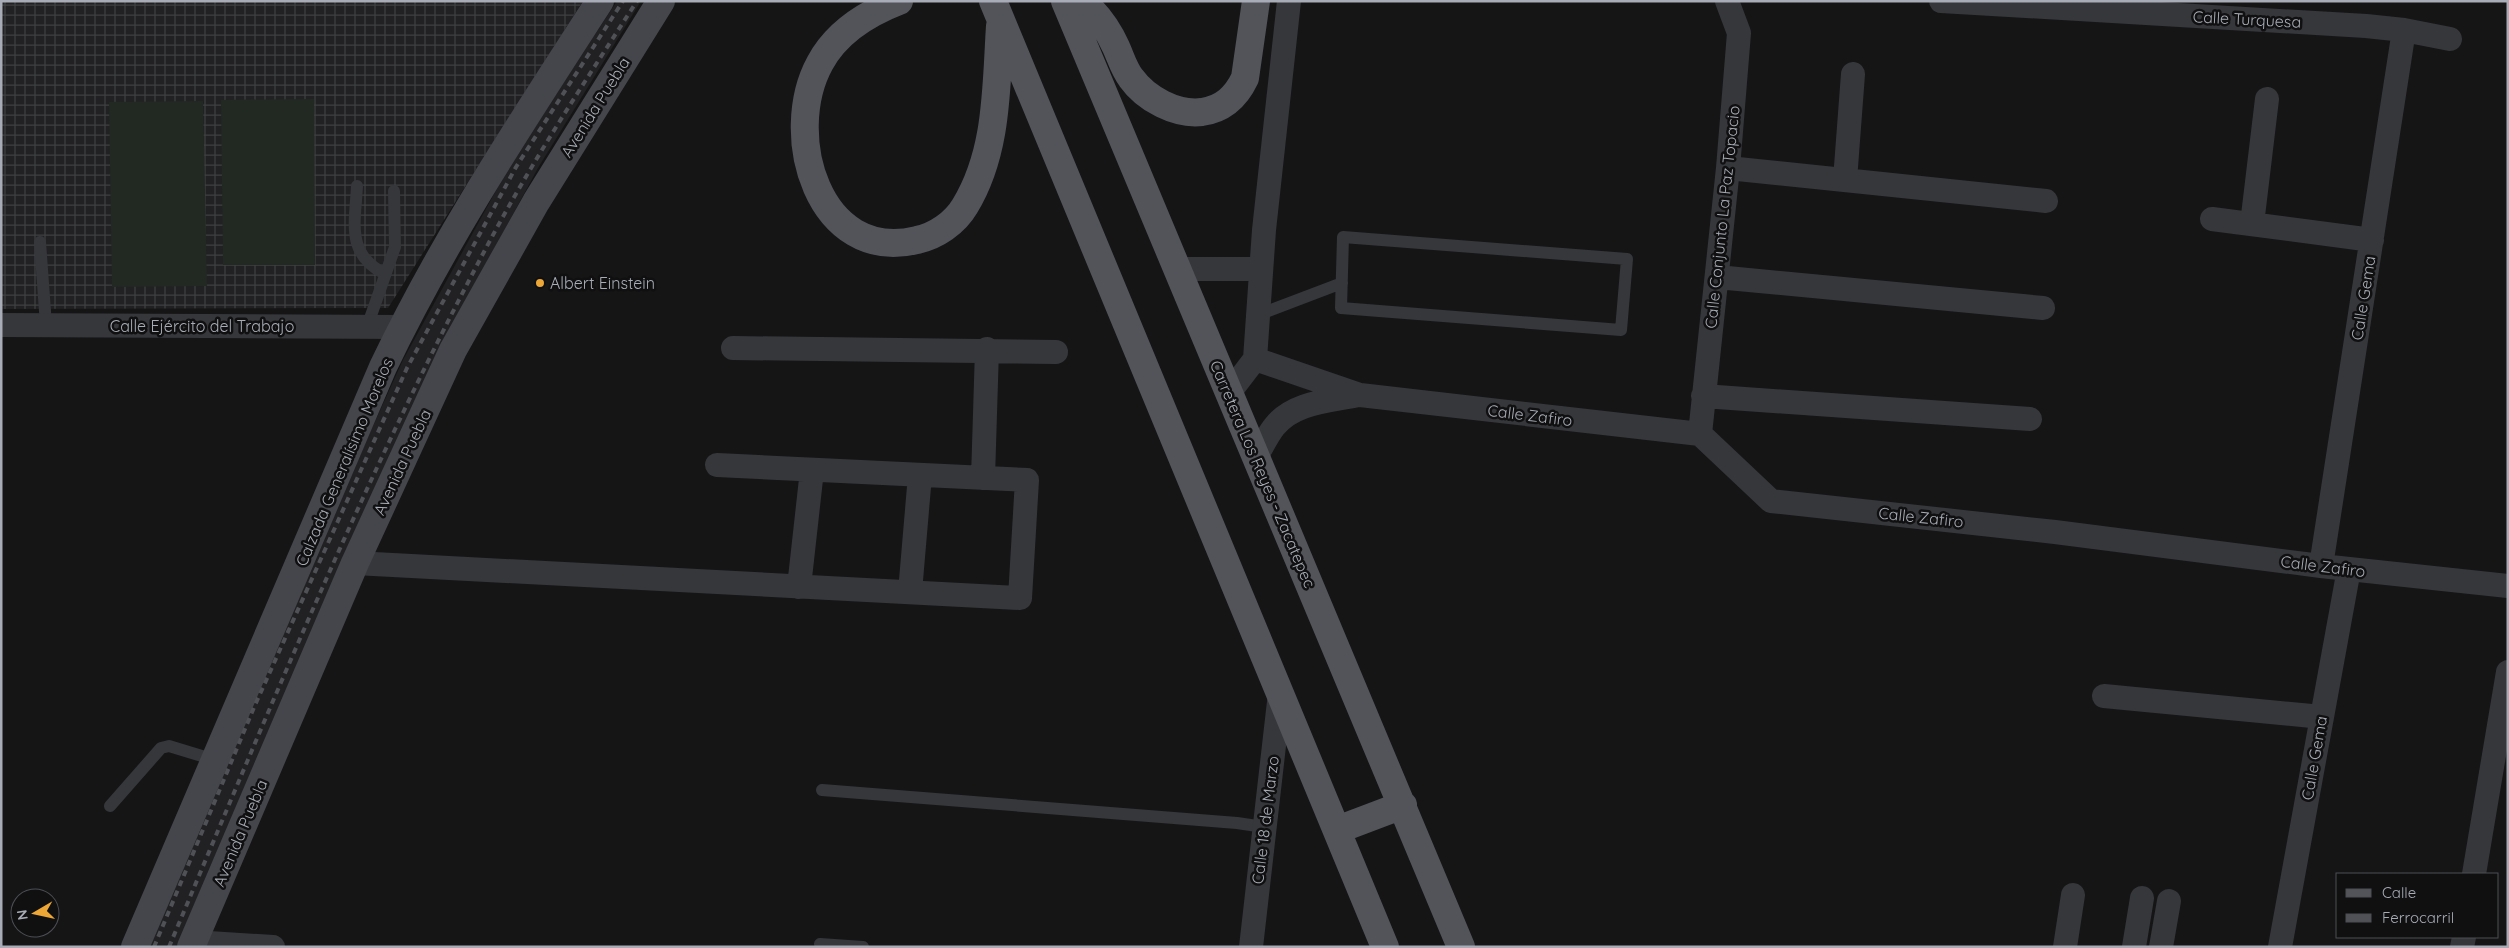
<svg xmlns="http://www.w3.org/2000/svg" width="2509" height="948" font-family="Quicksand,sans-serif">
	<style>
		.built { fill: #212123 }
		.industrial { fill: url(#industrial-grid) }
		.pitch { fill: #212922 }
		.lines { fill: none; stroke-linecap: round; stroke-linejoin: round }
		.lane { stroke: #36373b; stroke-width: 12 }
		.street { stroke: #36373b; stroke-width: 24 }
		.secondary { stroke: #44464b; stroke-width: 28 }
		.primary { stroke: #52545a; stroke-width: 28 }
		.rail { stroke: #4f5156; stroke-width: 4; stroke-dasharray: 6 5; stroke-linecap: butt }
		.poi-dot { fill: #eca737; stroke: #101011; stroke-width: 2 }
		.labels { text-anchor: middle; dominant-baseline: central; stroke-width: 5; stroke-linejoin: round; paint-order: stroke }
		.street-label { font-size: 16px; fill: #a7acb6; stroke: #101011 }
		.poi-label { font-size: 16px; fill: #a7acb6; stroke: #101011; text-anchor: start }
	</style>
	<defs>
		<pattern id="industrial-grid" width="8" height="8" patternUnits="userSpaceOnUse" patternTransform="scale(1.25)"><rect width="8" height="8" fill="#212123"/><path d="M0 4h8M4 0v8" fill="none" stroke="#3e3f41"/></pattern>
	</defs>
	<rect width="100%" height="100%" fill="#151516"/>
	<!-- built -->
	<path class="built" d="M617,1H641L538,168L458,316L207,874L177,947H147L367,439L403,360L515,156Z"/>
	<!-- industrial -->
	<path class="industrial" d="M1,1H583L388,308L1,309Z"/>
	<!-- pitch -->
	<path class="pitch" d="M314,99L315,265H223L221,100Z
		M203,101L207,286L112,287L109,102Z"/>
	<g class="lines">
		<!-- lane -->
		<path class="lane" d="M357,186C355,224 346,254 385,274
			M1343,237L1627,259L1621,330L1341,308Z
			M40,242L46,325
			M1258,315L1342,283
			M367,327L395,247L394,191
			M822,790L1237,823L1264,827
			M110,806L161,748L169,746L215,760
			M820,944L863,947"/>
		<!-- street -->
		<path class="street" d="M1941,1L2366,26L2404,30L2450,39
			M1728,168L2046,201
			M1845,180L1853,74
			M2212,219L2372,240
			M2252,224L2267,99
			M1177,269H1261
			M1717,277L2043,308
			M1,325L402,327
			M733,348L1056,352
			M1255,359L1360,395L1700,434L1771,501L2055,532L2321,566L2508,586
			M1229,393L1255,359L1264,230L1289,1
			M1703,396L2030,419
			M1700,434L1728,168L1739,33L1727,1
			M1256,457C1262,447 1267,436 1274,427C1293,402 1330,401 1358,395
			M983,478L987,349
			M355,563L1020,598L1027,480L717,465
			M2321,566L2404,30
			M799,587L812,470
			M910,592L920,475
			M2104,696L2322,717
			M2474,874L2508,672
			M193,942L273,947
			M1251,947L1280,693
			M2065,947L2073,895
			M2134,947L2142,898
			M2161,947L2169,901
			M2280,947L2349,569
			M2462,947L2464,937"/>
		<!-- secondary -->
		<path class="secondary" d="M135,947L383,367C444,239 523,120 600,1
			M191,947L355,563L453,350L536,202L661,1"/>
		<!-- primary -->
		<path class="primary" d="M899,1C868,13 836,33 820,63C781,134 818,264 917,240C936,236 955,223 965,206C998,152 996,87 1000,26
			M993,1L1385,947
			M1065,1L1461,947
			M1082,1C1097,14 1108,29 1116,47C1121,58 1124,69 1131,78C1146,99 1176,115 1202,112C1223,109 1236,97 1245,78L1256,1
			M1337,830L1403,805"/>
		<!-- rail -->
		<path class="rail" d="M154,947L255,705L407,368L516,167L623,1
			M169,947C268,712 365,476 485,250C530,164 584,83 637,1"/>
	</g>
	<!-- markers -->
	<circle class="poi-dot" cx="540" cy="283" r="5"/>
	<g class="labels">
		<!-- street labels -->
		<g class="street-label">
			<text transform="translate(2247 19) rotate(3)">Calle Turquesa</text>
			<text transform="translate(595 107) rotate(-58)">Avenida Puebla</text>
			<text transform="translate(1722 217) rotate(-84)">Calle Conjunto La Paz Topacio</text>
			<text transform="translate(2363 298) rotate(-81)">Calle Gema</text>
			<text x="202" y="326">Calle Ejército del Trabajo</text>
			<text transform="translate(1530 415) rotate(7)">Calle Zafiro</text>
			<text transform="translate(344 462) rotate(-67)">Calzada Generalísimo Morelos</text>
			<text transform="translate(402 462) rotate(-65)">Avenida Puebla</text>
			<text transform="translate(1263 474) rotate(67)">Carretera Los Reyes - Zacatepec</text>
			<text transform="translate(1921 517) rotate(6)">Calle Zafiro</text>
			<text transform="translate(2323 566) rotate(7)">Calle Zafiro</text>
			<text transform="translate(2314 758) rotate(-80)">Calle Gema</text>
			<text transform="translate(1265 820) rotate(-83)">Calle 18 de Marzo</text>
			<text transform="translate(240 833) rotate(-67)">Avenida Puebla</text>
		</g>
		<!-- poi labels -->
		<g class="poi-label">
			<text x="550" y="283">Albert Einstein</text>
		</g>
	</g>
	<!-- border -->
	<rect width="2509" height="948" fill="none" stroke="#a7acb6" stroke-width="5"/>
	<!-- legend -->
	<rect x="2336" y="873" width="162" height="65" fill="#101011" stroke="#4c4e53"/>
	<rect x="2346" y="889" width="25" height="8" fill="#52545a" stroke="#4c4e53"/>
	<text x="2382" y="898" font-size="15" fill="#a7acb6">Calle</text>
	<rect x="2346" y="914" width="25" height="8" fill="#4f5156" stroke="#4c4e53"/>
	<text x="2382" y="923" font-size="15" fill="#a7acb6">Ferrocarril</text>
	<!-- north arrow -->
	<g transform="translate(35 913) rotate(261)"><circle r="24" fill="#101011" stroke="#4c4e53"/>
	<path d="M0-4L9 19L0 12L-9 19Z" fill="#eca737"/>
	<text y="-8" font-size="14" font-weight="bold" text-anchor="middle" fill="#a7acb6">N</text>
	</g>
</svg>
